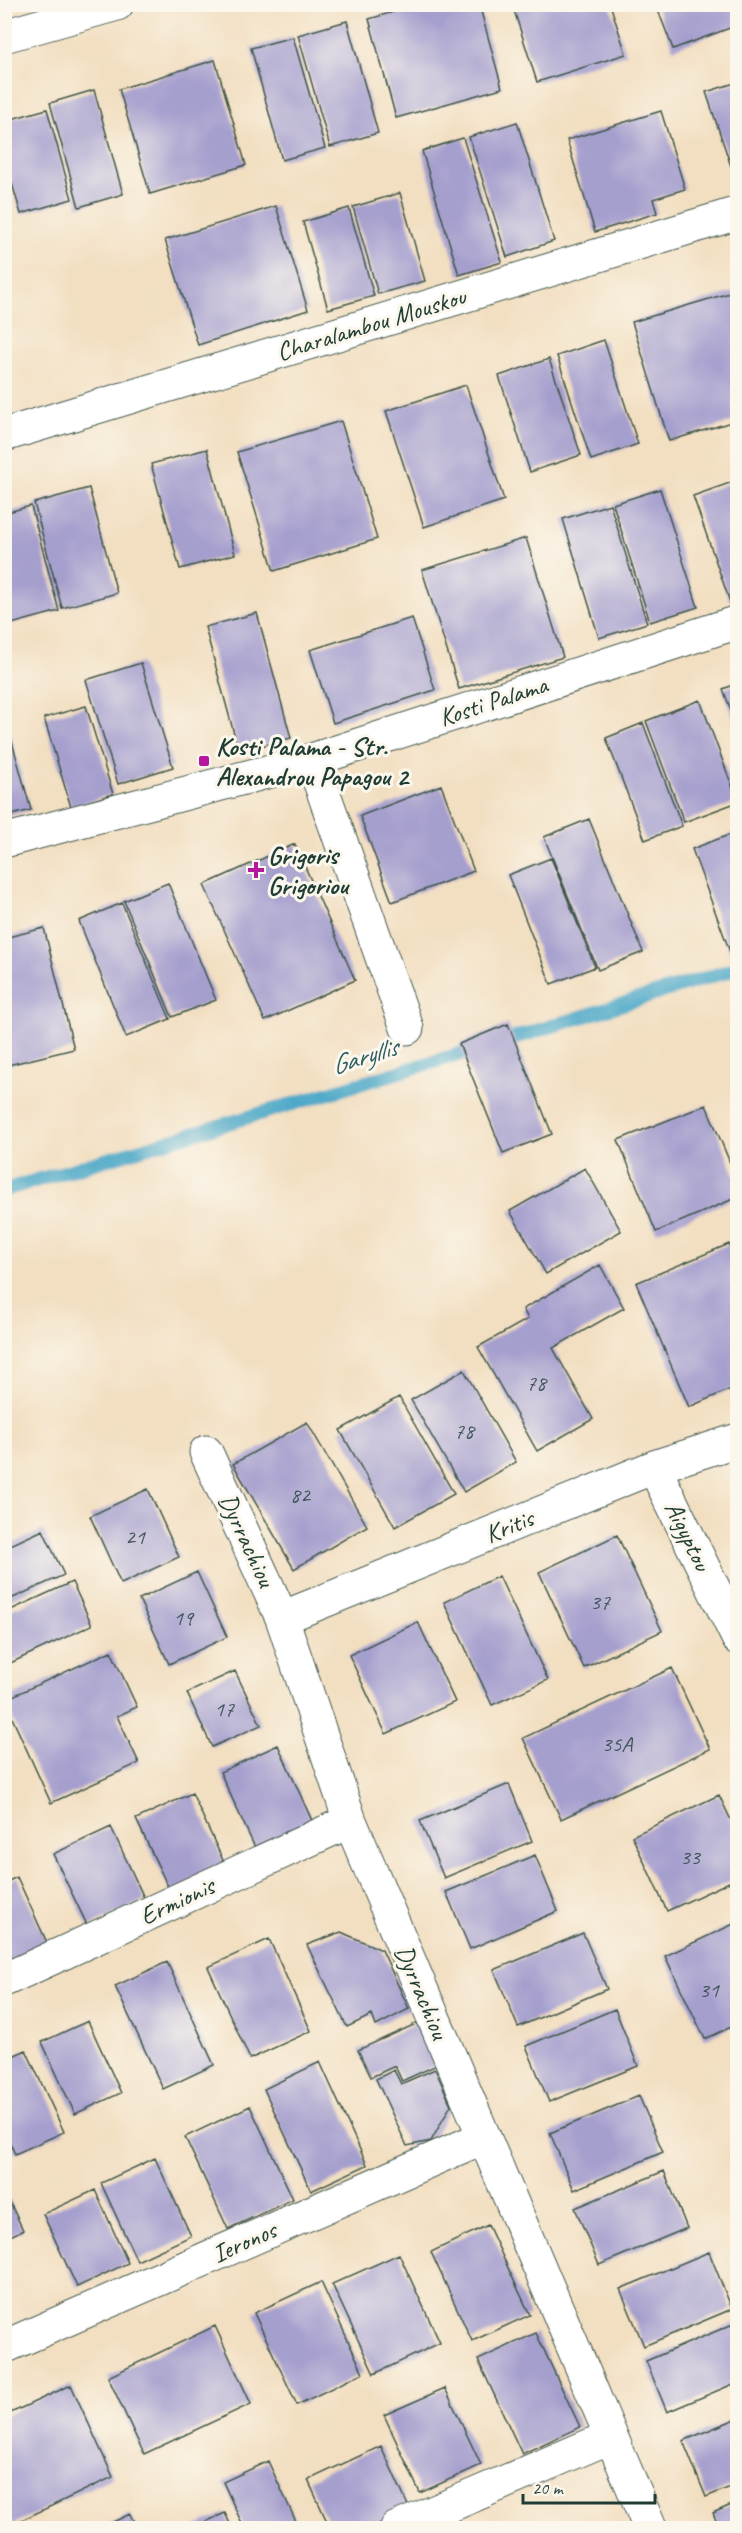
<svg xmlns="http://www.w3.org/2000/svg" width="742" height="2533" font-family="Caveat,sans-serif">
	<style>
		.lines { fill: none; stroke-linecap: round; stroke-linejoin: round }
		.stream { stroke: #47a6c6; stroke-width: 14 }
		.building { fill: #a59fce }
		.minor-casing { stroke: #3f5549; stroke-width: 35 }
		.minor { stroke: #fff; stroke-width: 33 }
		.poi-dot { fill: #b5179e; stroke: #fbf7ec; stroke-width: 2 }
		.labels { text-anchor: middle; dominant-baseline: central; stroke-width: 6; stroke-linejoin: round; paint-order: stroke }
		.number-label { font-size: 22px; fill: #40565a }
		.street-label { font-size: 26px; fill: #1f3d34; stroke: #fbf7ec }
		.poi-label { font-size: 26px; font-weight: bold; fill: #1f3d34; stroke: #fbf7ec; text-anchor: start }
		.water-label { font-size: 27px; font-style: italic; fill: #2b5c60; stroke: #fbf7ec }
	</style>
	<rect width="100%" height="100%" fill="#fbf7ec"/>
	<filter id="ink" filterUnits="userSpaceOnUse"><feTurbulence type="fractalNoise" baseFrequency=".0167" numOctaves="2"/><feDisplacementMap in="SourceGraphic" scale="12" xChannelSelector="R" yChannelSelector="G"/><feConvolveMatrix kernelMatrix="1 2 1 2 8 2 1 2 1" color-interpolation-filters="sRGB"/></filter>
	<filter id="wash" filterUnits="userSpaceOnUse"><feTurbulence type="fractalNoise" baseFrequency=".008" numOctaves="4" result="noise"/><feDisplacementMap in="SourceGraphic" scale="24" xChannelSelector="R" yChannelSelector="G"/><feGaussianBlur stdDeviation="1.35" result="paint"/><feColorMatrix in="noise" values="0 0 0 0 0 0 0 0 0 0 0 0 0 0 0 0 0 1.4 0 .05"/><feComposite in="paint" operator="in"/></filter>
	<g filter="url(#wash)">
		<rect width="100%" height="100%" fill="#f2dec0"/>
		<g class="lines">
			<!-- stream -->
			<path class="stream" d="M498,1043L738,968
				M4,1190L480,1048"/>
		</g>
		<g id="blocks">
			<!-- building -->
			<path class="building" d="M421,4H479L502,88L396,118L369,19Z
				M512,4H610L626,54L537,82Z
				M656,5H738V25L673,49Z
				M347,21L378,133L330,147L298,35Z
				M293,37L325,148L282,160L251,48Z
				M215,60L246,165L150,194L119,89Z
				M738,82V184H737L706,92Z
				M94,90L123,194L79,207L50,103Z
				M47,109L72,199L21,214L4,156V121Z
				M661,111L685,189L653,199L657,213L595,232L567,140Z
				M517,122L554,241L507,257L469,137Z
				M463,138L502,262L459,275L422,151Z
				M400,193L425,281L378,294L353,207Z
				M276,206L308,310L198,345L165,240Z
				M349,208L374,296L328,309L303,222Z
				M736,291L738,297V420L669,441L632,322Z
				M604,340L638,444L591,460L557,356Z
				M549,359L581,455L530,472L499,376Z
				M466,385L504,500L424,527L386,411Z
				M341,421L377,539L274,571L237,452Z
				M207,449L235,554L180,569L151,464Z
				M738,480V600L730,602L693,496Z
				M89,488L117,593L62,608L34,503Z
				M660,489L698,607L650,622L613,504Z
				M610,504L647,623L599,638L563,519Z
				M31,506L59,611L4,626V513Z
				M526,538L563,657L459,689L422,570Z
				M257,613L291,738L239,752L205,627Z
				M412,618L435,690L333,723L310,650Z
				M141,663L173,767L118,784L86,680Z
				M738,683V727H737L723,689Z
				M700,700L738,802L684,822L646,721Z
				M86,706L113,794L71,807L44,718Z
				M4,713L31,810L4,817Z
				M643,723L682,826L645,840L606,738Z
				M441,785L474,871L392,902L360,816Z
				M589,819L643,952L598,970L544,837Z
				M734,833L738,842L737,971L692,849Z
				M295,844L355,980L265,1021L204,885Z
				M551,858L595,967L551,984L508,875Z
				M168,883L216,1000L172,1017L124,901Z
				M122,903L170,1019L126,1037L79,921Z
				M44,928L74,1049L4,1066V938Z
				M508,1024L552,1134L503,1153L459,1044Z
				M706,1105L738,1182V1197L656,1232L618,1140Z
				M585,1168L621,1231L546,1274L510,1211Z
				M729,1244L738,1265V1386L689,1407L636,1283Z
				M600,1265L624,1308L553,1348L593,1419L537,1451L478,1347L528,1319L523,1309Z
				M464,1370L516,1462L464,1492L411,1400Z
				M399,1397L454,1494L395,1527L340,1430Z
				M307,1422L367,1526L294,1569L233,1464Z
				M148,1489L179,1557L121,1584L90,1516Z
				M43,1530L64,1575L4,1602V1548Z
				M617,1535L662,1631L584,1668L539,1572Z
				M197,1572L227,1637L169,1664L139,1599Z
				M499,1576L548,1680L492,1705L444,1602Z
				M72,1582L92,1625L4,1666V1613Z
				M418,1622L455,1702L386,1734L349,1655Z
				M111,1651L137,1707L117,1716L139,1763L51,1803L4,1700Z
				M672,1668L710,1749L561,1819L523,1738Z
				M235,1671L261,1725L212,1747L187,1693Z
				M278,1745L313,1823L256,1850L220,1772Z
				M509,1784L532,1841L444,1878L420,1821Z
				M192,1793L226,1867L171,1893L136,1819Z
				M719,1795L738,1835V1878L667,1911L632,1836Z
				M111,1827L145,1900L88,1927L53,1854Z
				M535,1855L558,1911L470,1949L446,1892Z
				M17,1877L49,1947L10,1965L4,1953V1883Z
				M738,1922V2024L705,2039L665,1956Z
				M341,1932L382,1950L409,2009L376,2026L372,2015L347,2027L307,1945Z
				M583,1933L607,1989L518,2027L494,1970Z
				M269,1939L311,2031L250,2059L208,1967Z
				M167,1962L214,2065L163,2089L115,1986Z
				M615,2009L638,2066L549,2102L526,2046Z
				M88,2021L121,2093L75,2114L42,2042Z
				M418,2023L437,2065L402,2081L395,2066L371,2077L358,2050Z
				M26,2050L64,2132L15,2154L4,2130V2060Z
				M320,2062L367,2165L311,2191L264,2089Z
				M435,2069L451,2105L431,2141L407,2146L376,2079L394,2070L401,2084Z
				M639,2096L663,2152L574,2190L550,2133Z
				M250,2106L293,2199L228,2229L185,2137Z
				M155,2158L191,2236L137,2261L101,2183Z
				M664,2171L687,2228L599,2265L575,2208Z
				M4,2190L23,2230L4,2239Z
				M95,2190L128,2263L77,2287L43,2214Z
				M488,2225L530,2315L472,2341L431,2252Z
				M709,2252L732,2309L644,2346L620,2289Z
				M399,2254L440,2343L374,2374L332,2284Z
				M321,2282L363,2373L297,2405L254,2313Z
				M733,2324L738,2334V2382L667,2412L646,2361Z
				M215,2326L251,2404L144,2454L108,2377Z
				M536,2333L580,2427L522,2454L478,2360Z
				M71,2385L113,2477L9,2526L4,2518V2416Z
				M445,2388L481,2465L420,2493L384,2415Z
				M738,2418V2484L706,2497L683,2441Z
				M381,2446L410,2510L370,2528H330L308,2480Z
				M268,2461L299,2528H244L223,2482Z
				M738,2502V2528H719L713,2513Z
				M225,2513L232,2528H192Z
				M130,2514L137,2528H100Z"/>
		</g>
	</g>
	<g filter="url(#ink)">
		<use href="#blocks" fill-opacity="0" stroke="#3f5549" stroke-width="1.5"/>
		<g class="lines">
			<defs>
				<path id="minor" d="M4,36L117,4
					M4,435L738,213
					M312,760L407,1028
					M4,841L312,760L738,622
					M206,1452L282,1618L350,1821L650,2528
					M654,1467L738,1638
					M282,1618L654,1467L738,1440
					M4,1980L350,1821
					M4,2347L484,2137
					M397,2528L610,2437"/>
			</defs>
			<!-- minor casing -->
			<use href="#minor" class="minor-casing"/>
			<!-- minor -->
			<use href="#minor" class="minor"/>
		</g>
	</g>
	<!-- markers -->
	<g class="poi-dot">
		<rect x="198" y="755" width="12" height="12" rx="3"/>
		<path d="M253 861h6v6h6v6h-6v6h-6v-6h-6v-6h6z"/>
	</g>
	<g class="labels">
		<!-- number labels -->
		<g class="number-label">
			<text x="536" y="1383">78</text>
			<text x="464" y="1431">78</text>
			<text x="300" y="1495">82</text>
			<text x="135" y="1537">21</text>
			<text x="600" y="1602">37</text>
			<text x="183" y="1618">19</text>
			<text x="224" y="1709">17</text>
			<text x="617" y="1744">35A</text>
			<text x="690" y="1857">33</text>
			<text x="709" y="1990">31</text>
		</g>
		<!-- street labels -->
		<g class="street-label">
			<text transform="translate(371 324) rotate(-17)">Charalambou Mouskou</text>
			<text transform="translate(493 701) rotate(-18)">Kosti Palama</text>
			<text transform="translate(509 1526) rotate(-22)">Kritis</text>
			<text transform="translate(688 1536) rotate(64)">Aigyptou</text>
			<text transform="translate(247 1540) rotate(65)">Dyrrachiou</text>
			<text transform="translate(177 1901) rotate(-25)">Ermionis</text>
			<text transform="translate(422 1992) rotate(67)">Dyrrachiou</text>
			<text transform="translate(244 2242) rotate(-24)">Ieronos</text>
		</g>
		<!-- poi labels -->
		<g class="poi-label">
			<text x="216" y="746">Kosti Palama - Str.<tspan x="216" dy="30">Alexandrou Papagou 2</tspan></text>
			<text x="268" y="855">Grigoris<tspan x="268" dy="30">Grigoriou</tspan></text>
		</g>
		<!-- water labels -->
		<g class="water-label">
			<text transform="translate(364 1056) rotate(-17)">Garyllis</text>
		</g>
	</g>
	<!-- margin -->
	<rect width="742" height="2533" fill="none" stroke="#fbf7ec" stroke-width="24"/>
	<!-- scale -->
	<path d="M523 2494v9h132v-9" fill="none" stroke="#1f3d34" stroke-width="3"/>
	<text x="532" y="2494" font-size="18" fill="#1f3d34" stroke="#fbf7ec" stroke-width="4.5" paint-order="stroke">20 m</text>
</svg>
